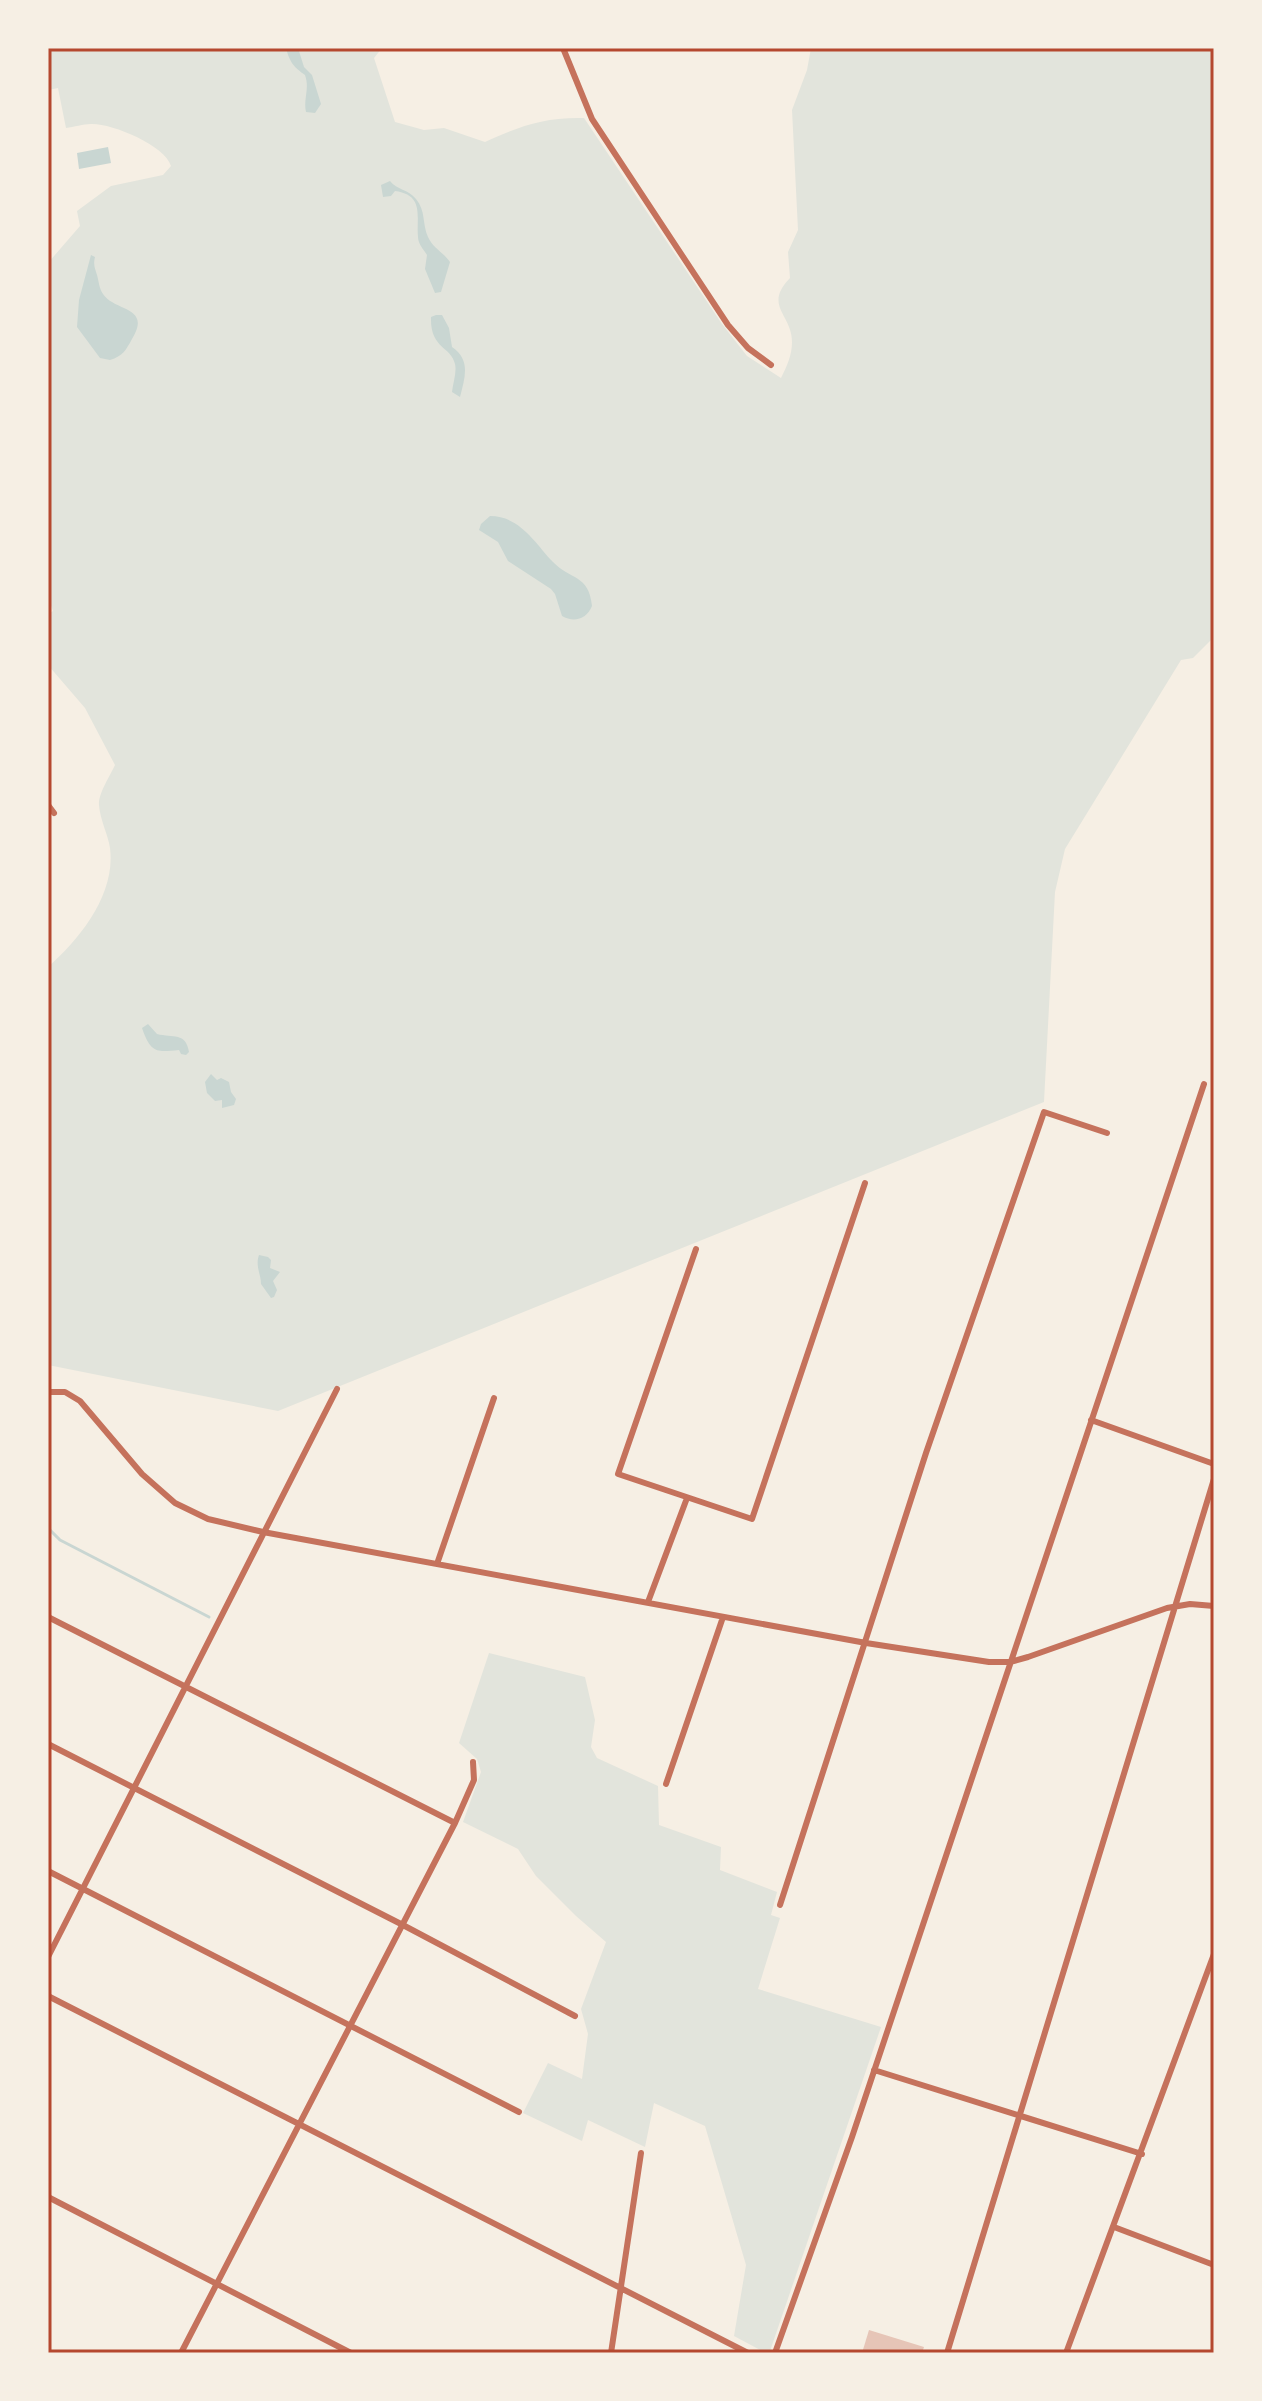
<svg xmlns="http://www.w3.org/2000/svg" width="1262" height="2401" font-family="Mulish,sans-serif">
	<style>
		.green { fill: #e2e4dc }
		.water { fill: #c9d6d2 }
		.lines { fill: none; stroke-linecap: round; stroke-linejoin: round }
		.stream { stroke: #c9d6d2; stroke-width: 3 }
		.building { fill: #e6c5b7 }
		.minor { stroke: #c5725c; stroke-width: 6 }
		.neatline { fill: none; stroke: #b5482f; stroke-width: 3 }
	</style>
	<rect width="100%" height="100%" fill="#f6efe4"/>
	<!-- green -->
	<path class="green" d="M48,48H382L374,58L395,122L424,130L444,128L485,142C520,126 544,117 584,118L722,324L747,356L781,378C787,366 792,355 792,342C792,314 763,306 790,278L788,252L798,230L792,110L807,70L811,48H1214V637L1193,658L1181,660L1065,849L1055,892L1044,1102L278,1411L48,1365V967C80,939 116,894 110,848C108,834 100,820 99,805C98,794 110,776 115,765L85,708L48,665V614L53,611L48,597V263L80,226L77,211L111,186L163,175L171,166C165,145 111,123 91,124C83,124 74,127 66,128L58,88L48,90Z
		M489,1653L585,1677L595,1720L591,1747L597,1758L658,1786L659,1825L721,1847L720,1870L777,1892L771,1915L780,1918L758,1989L881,2027L770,2351L764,2352L734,2336L746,2265L705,2126L654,2103L645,2147L588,2120L582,2141L523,2113L548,2063L582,2079L588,2034L581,2009L606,1942L576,1916L536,1876L518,1849L463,1822L481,1772L477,1759L459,1743Z"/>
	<!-- water -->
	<path class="water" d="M286,48H298L304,67L312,75L321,104L315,113L306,112C303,99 310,89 305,75C294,67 290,63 286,48Z
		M108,147L111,163L79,169L77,153Z
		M390,181C397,190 408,189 416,199C426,211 422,224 428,237C433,248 443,252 450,262L441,292L435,293L425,269L427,255C424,250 418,244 418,237C416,217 425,195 395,191L391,196L383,197L381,185Z
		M91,255L95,257C93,265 95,268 97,275C99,282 99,288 103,294C115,312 152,306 132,339C126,350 123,356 110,360L100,358L77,327L79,300Z
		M436,315H442L449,328L452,347C471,360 465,377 460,397L452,392C453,383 457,372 455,364C451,346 430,349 431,317Z
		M490,516C520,516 535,543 553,562C570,580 589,574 592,606C587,619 574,623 562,616L555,594L551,589L508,561L498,542L479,530L481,524Z
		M148,1024L157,1034C173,1038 186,1032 189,1052L186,1055L181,1054L179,1050C157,1052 151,1054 142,1028Z
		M211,1074L217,1080L221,1078L229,1082L231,1092L236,1099L234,1105L222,1108V1100L215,1101L207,1093L205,1082Z
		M259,1255L268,1257L271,1260L270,1268L280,1272L273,1281L277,1290L274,1297L271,1298L261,1284C261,1274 255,1266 259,1255Z"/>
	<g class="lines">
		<!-- stream -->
		<path class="stream" d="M48,1528L60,1540L209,1617"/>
	</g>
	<!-- building -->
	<path class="building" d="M869,2330L924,2347L922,2353H862Z"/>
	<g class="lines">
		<!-- minor -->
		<path class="minor" d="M563,48L592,119L728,325L748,348L771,365
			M48,805L54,813
			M696,1249L618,1474L752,1519L865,1183
			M48,1392H65L80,1401L142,1474L175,1503L208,1519L263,1532L866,1643L989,1662H1010L1028,1657L1167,1608L1190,1604L1214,1606
			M1091,1420L1214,1464
			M437,1564L494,1398
			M648,1602L687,1498
			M48,1617L455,1823
			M48,1744L401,1924L575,2016
			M666,1784L723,1617
			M48,1871L519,2112
			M780,1905L926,1453L1044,1112L1107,1133
			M48,1957L337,1389
			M48,1996L748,2353
			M874,2070L1142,2154
			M48,2197L351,2353
			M1114,2227L1214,2265
			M181,2353L455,1823L474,1780L473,1762
			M611,2353L641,2153
			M775,2353L852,2137L1204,1084
			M947,2353L1214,1479
			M1066,2353L1214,1954"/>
	</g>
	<!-- border -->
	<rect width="1262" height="2401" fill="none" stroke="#f6efe4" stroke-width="100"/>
	<rect x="50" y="50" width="1162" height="2301" class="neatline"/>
</svg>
